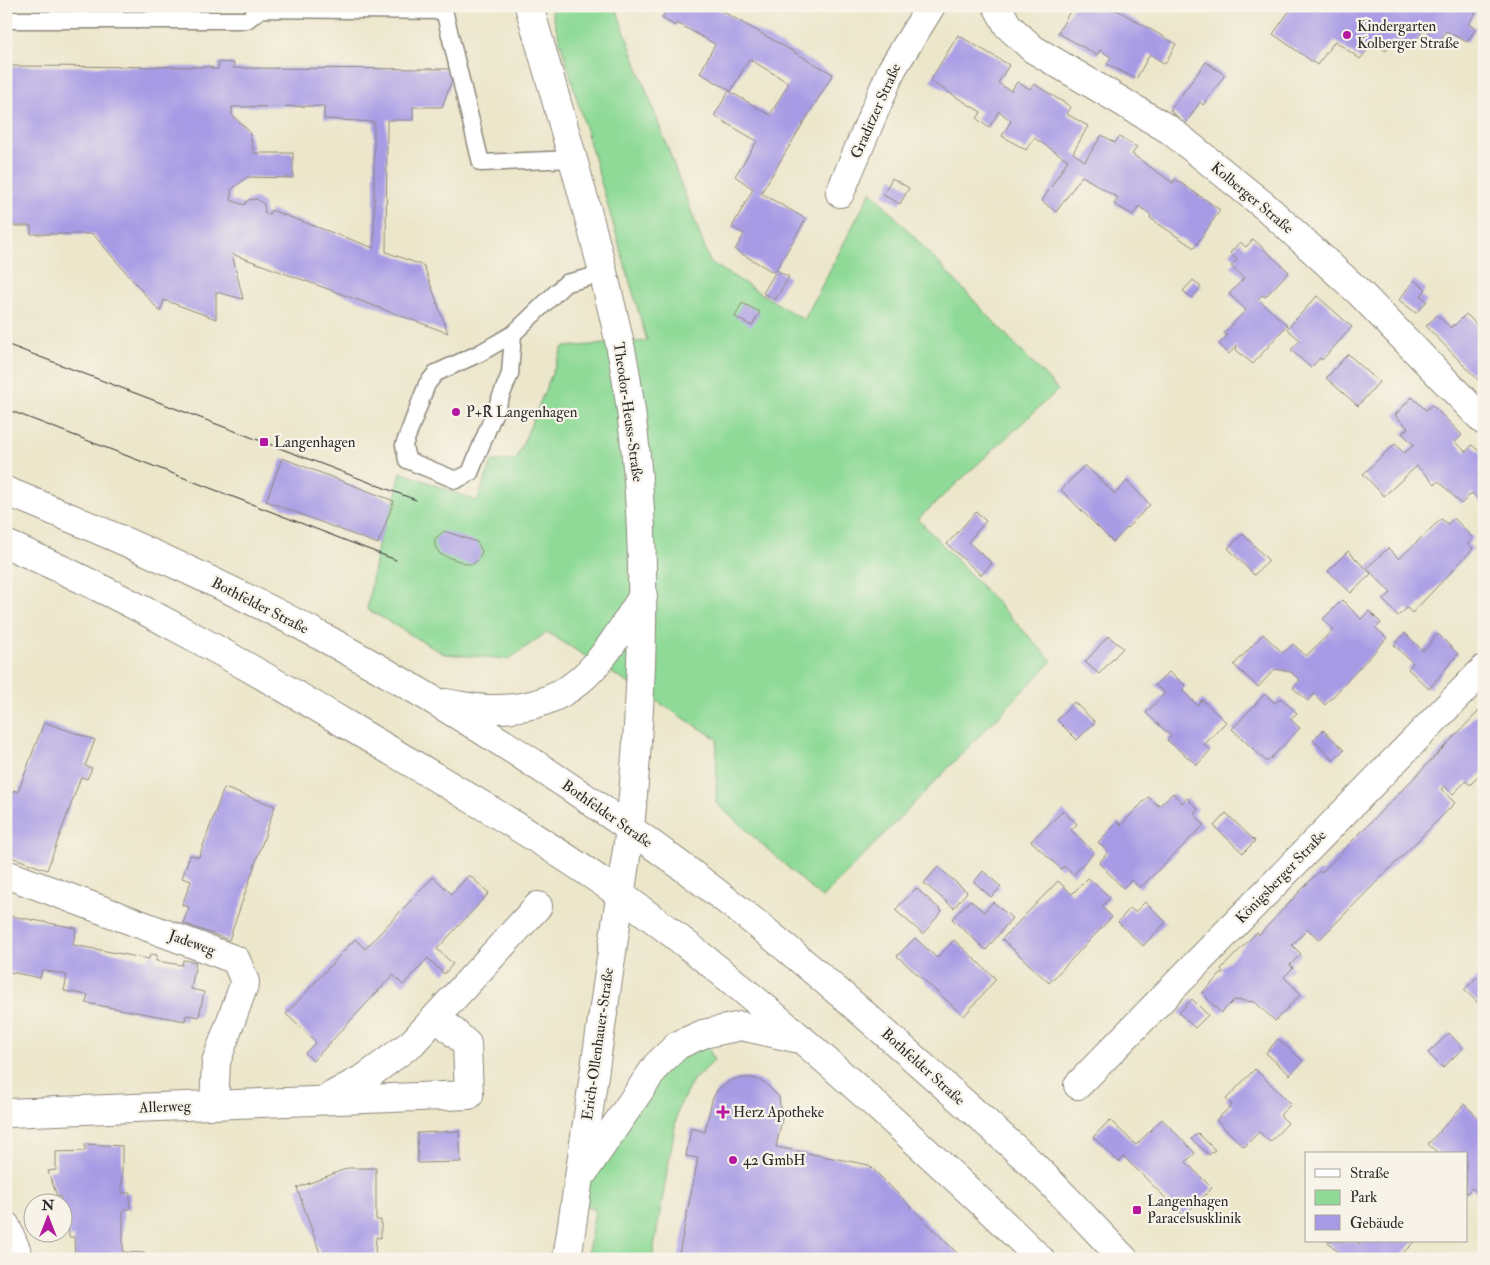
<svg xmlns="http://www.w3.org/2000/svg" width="1490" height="1265" font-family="'IM FELL Double Pica',serif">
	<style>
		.green { fill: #8eda96; stroke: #5c8260 }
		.building { fill: #a89be5; fill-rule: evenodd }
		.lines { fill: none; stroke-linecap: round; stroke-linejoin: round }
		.service-casing { stroke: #8c887b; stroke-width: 19 }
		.minor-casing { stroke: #8c887b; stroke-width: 30 }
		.tertiary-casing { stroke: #8c887b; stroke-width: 30 }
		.secondary-casing { stroke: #8c887b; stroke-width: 30 }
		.service { stroke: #fff; stroke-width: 16 }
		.minor { stroke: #fff; stroke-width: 28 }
		.tertiary { stroke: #fff; stroke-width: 28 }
		.secondary { stroke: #fff; stroke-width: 28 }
		.tram { stroke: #2b2b2b; stroke-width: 1 }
		.poi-dot { fill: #b5179e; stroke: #f7f3e8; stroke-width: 2 }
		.labels { text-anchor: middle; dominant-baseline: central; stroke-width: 4.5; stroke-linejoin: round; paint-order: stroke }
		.poi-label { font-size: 15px; fill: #2b2b2b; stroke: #f7f3e8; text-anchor: start }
		.street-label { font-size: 15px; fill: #2b2b2b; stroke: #f7f3e8 }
	</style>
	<rect width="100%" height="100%" fill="#f7f3e8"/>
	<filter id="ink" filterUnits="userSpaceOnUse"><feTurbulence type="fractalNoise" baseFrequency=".02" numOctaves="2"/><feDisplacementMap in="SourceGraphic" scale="10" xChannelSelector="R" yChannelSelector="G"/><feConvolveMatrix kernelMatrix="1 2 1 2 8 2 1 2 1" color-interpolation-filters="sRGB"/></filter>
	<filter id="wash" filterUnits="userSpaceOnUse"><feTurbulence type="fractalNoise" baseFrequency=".0096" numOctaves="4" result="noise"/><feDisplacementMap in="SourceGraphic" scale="20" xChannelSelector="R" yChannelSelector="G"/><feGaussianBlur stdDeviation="1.12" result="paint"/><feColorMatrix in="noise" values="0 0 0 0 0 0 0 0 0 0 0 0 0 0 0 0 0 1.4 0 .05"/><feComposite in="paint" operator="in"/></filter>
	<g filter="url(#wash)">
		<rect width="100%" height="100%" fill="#ece6cb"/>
		<!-- green -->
		<path class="green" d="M550,6H615L710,262L804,320L871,191L1058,390L918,519L1052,661L822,898L716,803L717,739L547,632L509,659L444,654L367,609L378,544L394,501L401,472L477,501L492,461L516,460L563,347L647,341Z
			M703,1034L714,1061L693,1080L678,1109L652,1259H587L595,1209L575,1205L657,1065Z"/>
		<g id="blocks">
			<!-- building -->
			<path class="building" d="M668,6H713L833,74L761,193L806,219L776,270L789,277L775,300L763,293L775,273L735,250L744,234L732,227L753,189L735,176L757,141L714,116L729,91L770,115L789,83L749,59L731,91L700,73L715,44L677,23L675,26L662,18Z
				M1073,6H1110L1176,44L1165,64L1150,54L1136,79L1107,64L1111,57L1100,50L1097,55L1058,33Z
				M1293,6H1474L1477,11L1468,24L1476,28L1467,42L1446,31L1437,45L1425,38L1433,25L1428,22L1413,47H1405L1393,40L1386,51L1373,43L1360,59L1335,41L1317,65L1273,34Z
				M958,35L1009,65L998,83L1011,91L1017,82L1030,89L1034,84L1071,107L1067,114L1088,126L1073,153L1085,161L1102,135L1115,143L1119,137L1137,147L1132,154L1173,183L1175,179L1220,210L1194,248L1150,218L1151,215L1139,206L1133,215L1114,204L1118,198L1082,176L1056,212L1042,201L1068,160L1034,138L1026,150L1002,136L1011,121L999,111L989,128L977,119L981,112L930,81Z
				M219,62L234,63L233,68L456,69L442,107H413V120H387L386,252L424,266L448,333L232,254L243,299L216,292V319L164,300L160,312L93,234H31V226H6V66L212,67V69H218ZM324,106V119L374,122V248L271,210L269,215L265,213L264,204L257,199L248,200L244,205L231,200V190L247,177L293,178V153H254L249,131L232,115V107Z
				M1206,62L1225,75L1203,105L1200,102L1185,124L1170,110Z
				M892,178L909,188L900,204L883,195Z
				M1253,239L1289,272L1265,297L1262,295L1258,299L1287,325L1253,364L1236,350L1237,345L1229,354L1219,344L1227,336L1224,333L1246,310L1229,294L1244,278L1231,266L1237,260L1230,253L1240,242L1246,247Z
				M1193,280L1201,287L1192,298L1183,291Z
				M1414,280L1426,289L1421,296L1427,301L1416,313L1399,300Z
				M1317,296L1352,327L1322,360L1320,358L1311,368L1291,350L1300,340L1287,329Z
				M742,303L760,312L752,326L735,317Z
				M1466,314L1484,331V378L1480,382L1426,326L1437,315L1451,328L1453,324L1454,326Z
				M1348,354L1379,382L1358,406L1326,378Z
				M1412,397L1426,410L1432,405L1462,435L1455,442L1466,452L1472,445L1484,456V506L1472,493L1461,504L1439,481L1435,484L1417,466L1384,496L1363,474L1395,444L1404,453L1414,445L1402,433L1408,428L1395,415Z
				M282,458L394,501L378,544L266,501Z
				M1085,465L1115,494L1127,481L1150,505L1113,542L1061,490Z
				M976,512L986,521L968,542L992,563L981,575L947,544Z
				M1454,518L1473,538L1468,544L1473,549L1412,613L1407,608L1398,616L1383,600L1391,593L1367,568L1388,548L1399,559L1441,519L1448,524Z
				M444,531L477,542L482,551L479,559L473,564H467L440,554L435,546V539Z
				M1243,534L1269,561L1254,575L1228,548Z
				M1348,551L1371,574L1351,593L1328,571Z
				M1342,600L1361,619L1369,611L1381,623L1376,628L1387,638L1325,705L1314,694L1308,701L1293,688L1300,680L1291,672L1275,669L1258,687L1234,665L1263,634L1283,653L1293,644L1306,656L1333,630L1323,619Z
				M1405,633L1423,651L1438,634L1458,654L1429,689L1408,669L1413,663L1394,645Z
				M1108,636L1123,648L1099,674L1085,662Z
				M1169,672L1186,686L1182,690L1197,705L1202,700L1226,722L1204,745L1211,750L1197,765L1167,740L1171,736L1146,713L1165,693L1155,685Z
				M1265,694L1275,703L1281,698L1297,713L1290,719L1300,728L1267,762L1232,729Z
				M1074,702L1095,722L1077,740L1057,720Z
				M1484,706V771L1470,785L1466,781L1453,794L1444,786L1441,789L1455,803L1319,940L1308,929L1292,945L1301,954L1290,965L1293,968L1284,977L1301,994L1275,1021L1255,1002L1234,1000L1221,1013L1202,993L1223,972L1221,969L1257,932L1259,935L1319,871L1321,873Z
				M44,722L95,740L85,766L92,768L87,779L81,777L47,870L6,855V825L10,815L6,814V810L14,790L18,792Z
				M1323,730L1344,750L1333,760L1313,740Z
				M224,788L275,806L229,940L183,923L189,907L182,905L191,881L182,878L190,855L199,857Z
				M1173,793L1182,803L1187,798L1198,809L1194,814L1204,825L1140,888L1131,880L1123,888L1099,863L1108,852L1098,842L1118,822L1121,825L1148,797L1159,806Z
				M1063,811L1077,824L1071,830L1094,852L1073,875L1064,866L1061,869L1031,841Z
				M1226,813L1255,841L1243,853L1214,826Z
				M938,867L967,892L954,908L924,883Z
				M983,871L1001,887L991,897L974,882Z
				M469,875L489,893L437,949L453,964L444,974L428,958L403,985L393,975L313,1061L305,1053L316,1042L286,1014L355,939L365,949L433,877L452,894Z
				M1088,878L1110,897L1102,907L1112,917L1049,983L1002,939L1058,881L1072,894Z
				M916,888L942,911L923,934L895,910Z
				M970,900L984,912L993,902L1012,918L986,950L952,919Z
				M1145,902L1166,922L1143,946L1118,922L1130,908L1135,912Z
				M6,915L76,928L73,945L149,959L150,954L157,955L156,961L182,965L183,960L196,962L191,989L204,992L199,1017L186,1015L185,1021L86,1003L88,995L64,991L67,975L42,970L40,978L6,971Z
				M915,938L937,958L954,940L996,979L964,1016L897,956Z
				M1478,976L1484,981V1008L1464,990Z
				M1192,999L1208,1015L1195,1028L1179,1013Z
				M1449,1033L1463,1048L1443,1068L1428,1053Z
				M1278,1039L1303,1061L1290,1075L1266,1053Z
				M1255,1069L1291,1104L1280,1115L1288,1123L1270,1142L1259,1132L1244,1147L1216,1120L1232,1105L1226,1099Z
				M741,1078H752L764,1082L779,1097L782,1119L776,1147L869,1165L963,1259H678L698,1158L686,1156L691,1128L705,1132L712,1100L717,1090L732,1080Z
				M1464,1104L1484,1123L1482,1197L1472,1188L1466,1194V1154H1439L1428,1144Z
				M1162,1119L1195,1153L1186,1162L1212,1188L1184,1216L1124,1157L1119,1162L1093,1137L1110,1120L1136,1145Z
				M459,1131L461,1162L418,1163L417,1133Z
				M1198,1133L1215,1150L1209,1155L1191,1139Z
				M85,1144L122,1146V1193H130V1209H123V1252L146,1253V1259L75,1257L74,1237H69L68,1216H62V1202H61L60,1196H57L48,1171L56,1170V1152L85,1151Z
				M348,1168H376V1220H381V1238L376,1237L375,1259H322L297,1188Z
				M1327,1241H1356L1359,1244L1361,1241H1415L1397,1259H1345Z
				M1337,1252L1344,1259H1331Z"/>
		</g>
	</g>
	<g filter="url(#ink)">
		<use href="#blocks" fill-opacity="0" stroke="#8c887b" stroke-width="1"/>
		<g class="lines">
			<defs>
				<path id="service" d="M443,6L481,163L573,159
					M6,20H247L261,9L444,11
					M513,334L510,374L470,473L456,480L407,460L404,445L427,384L436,373L480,353L513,334L566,283L603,274"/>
				<path id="minor" d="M997,6L1008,26L1033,49L1170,130L1267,208L1360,293L1484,421
					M840,193L892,69L931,6
					M6,874L236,960L245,982L216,1062L214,1105
					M1078,1085L1484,669
					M331,1096L366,1077L412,1043L538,906
					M6,1113L469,1095L467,1044L437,1017
					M6,1226L20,1259
					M567,1259L630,829"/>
				<path id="tertiary" d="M529,6C551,82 573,157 593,233C605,280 618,328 626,376C650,526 644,678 630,829"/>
				<path id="secondary" d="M6,491C116,536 225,584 330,641C474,720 613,811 743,913C809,965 873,1022 936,1078C968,1107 1001,1135 1033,1165C1064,1195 1094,1228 1124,1259
					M6,544C127,597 240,661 354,729C443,782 533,833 618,893C718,965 811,1045 901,1128C948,1171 995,1214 1040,1259
					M445,703C460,705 475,709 490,709C576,711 602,660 643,596
					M579,1179L657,1065L678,1045L703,1034L741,1026L800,1039"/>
			</defs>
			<!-- service casing -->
			<use href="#service" class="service-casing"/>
			<!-- minor casing -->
			<use href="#minor" class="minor-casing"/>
			<!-- tertiary casing -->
			<use href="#tertiary" class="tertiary-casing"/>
			<!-- secondary casing -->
			<use href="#secondary" class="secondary-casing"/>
			<!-- service -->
			<use href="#service" class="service"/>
			<!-- minor -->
			<use href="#minor" class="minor"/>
			<!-- tertiary -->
			<use href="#tertiary" class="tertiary"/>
			<!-- secondary -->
			<use href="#secondary" class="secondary"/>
			<!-- tram -->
			<path class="tram" d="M6,344L416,500
				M6,409L396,560"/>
		</g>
	</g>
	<!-- markers -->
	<g class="poi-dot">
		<circle cx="1347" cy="35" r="5"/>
		<circle cx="456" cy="412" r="5"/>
		<rect x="259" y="437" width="10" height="10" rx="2.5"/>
		<path d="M720.5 1104.5h5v5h5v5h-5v5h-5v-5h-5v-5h5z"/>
		<circle cx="733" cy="1160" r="5"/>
		<rect x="1132" y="1205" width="10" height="10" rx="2.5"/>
	</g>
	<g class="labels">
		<!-- poi labels -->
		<g class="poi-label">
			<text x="1357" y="26">Kindergarten<tspan x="1357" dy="17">Kolberger Straße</tspan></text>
			<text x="466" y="412">P+R Langenhagen</text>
			<text x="274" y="442">Langenhagen</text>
			<text x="733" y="1112">Herz Apotheke</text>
			<text x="743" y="1160">42 GmbH</text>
			<text x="1147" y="1201">Langenhagen<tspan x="1147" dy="17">Paracelsusklinik</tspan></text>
		</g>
		<!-- street labels -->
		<g class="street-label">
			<text transform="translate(876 111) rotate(-66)">Graditzer Straße</text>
			<text transform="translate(1252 198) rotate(40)">Kolberger Straße</text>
			<text transform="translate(628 412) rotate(82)">Theodor-Heuss-Straße</text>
			<text transform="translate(260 606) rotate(27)">Bothfelder Straße</text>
			<text transform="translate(607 814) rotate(35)">Bothfelder Straße</text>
			<text transform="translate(1281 877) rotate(-46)">Königsberger Straße</text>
			<text transform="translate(192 943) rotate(20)">Jadeweg</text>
			<text transform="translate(598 1044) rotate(-82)">Erich-Ollenhauer-Straße</text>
			<text transform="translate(923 1067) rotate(42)">Bothfelder Straße</text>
			<text transform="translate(165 1107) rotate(-2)">Allerweg</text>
		</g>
	</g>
	<!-- margin -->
	<rect width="1490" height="1265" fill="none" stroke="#f7f3e8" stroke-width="25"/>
	<!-- legend -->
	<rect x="1305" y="1152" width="162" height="90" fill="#f7f3e8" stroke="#a5a39c"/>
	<rect x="1315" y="1169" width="25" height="8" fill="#ffffff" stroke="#a5a39c"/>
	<text x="1350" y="1178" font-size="15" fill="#2b2b2b">Straße</text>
	<rect x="1315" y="1190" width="25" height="15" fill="#8eda96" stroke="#a5a39c"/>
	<text x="1350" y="1202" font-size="15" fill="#2b2b2b">Park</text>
	<rect x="1315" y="1215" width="25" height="15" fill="#a89be5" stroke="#a5a39c"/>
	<text x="1350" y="1228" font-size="15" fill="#2b2b2b">Gebäude</text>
	<!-- north arrow -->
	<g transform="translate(48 1218)"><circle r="24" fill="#f7f3e8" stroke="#a5a39c"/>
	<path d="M0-4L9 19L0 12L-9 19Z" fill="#b5179e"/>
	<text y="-8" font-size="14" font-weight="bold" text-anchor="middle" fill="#2b2b2b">N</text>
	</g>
</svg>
